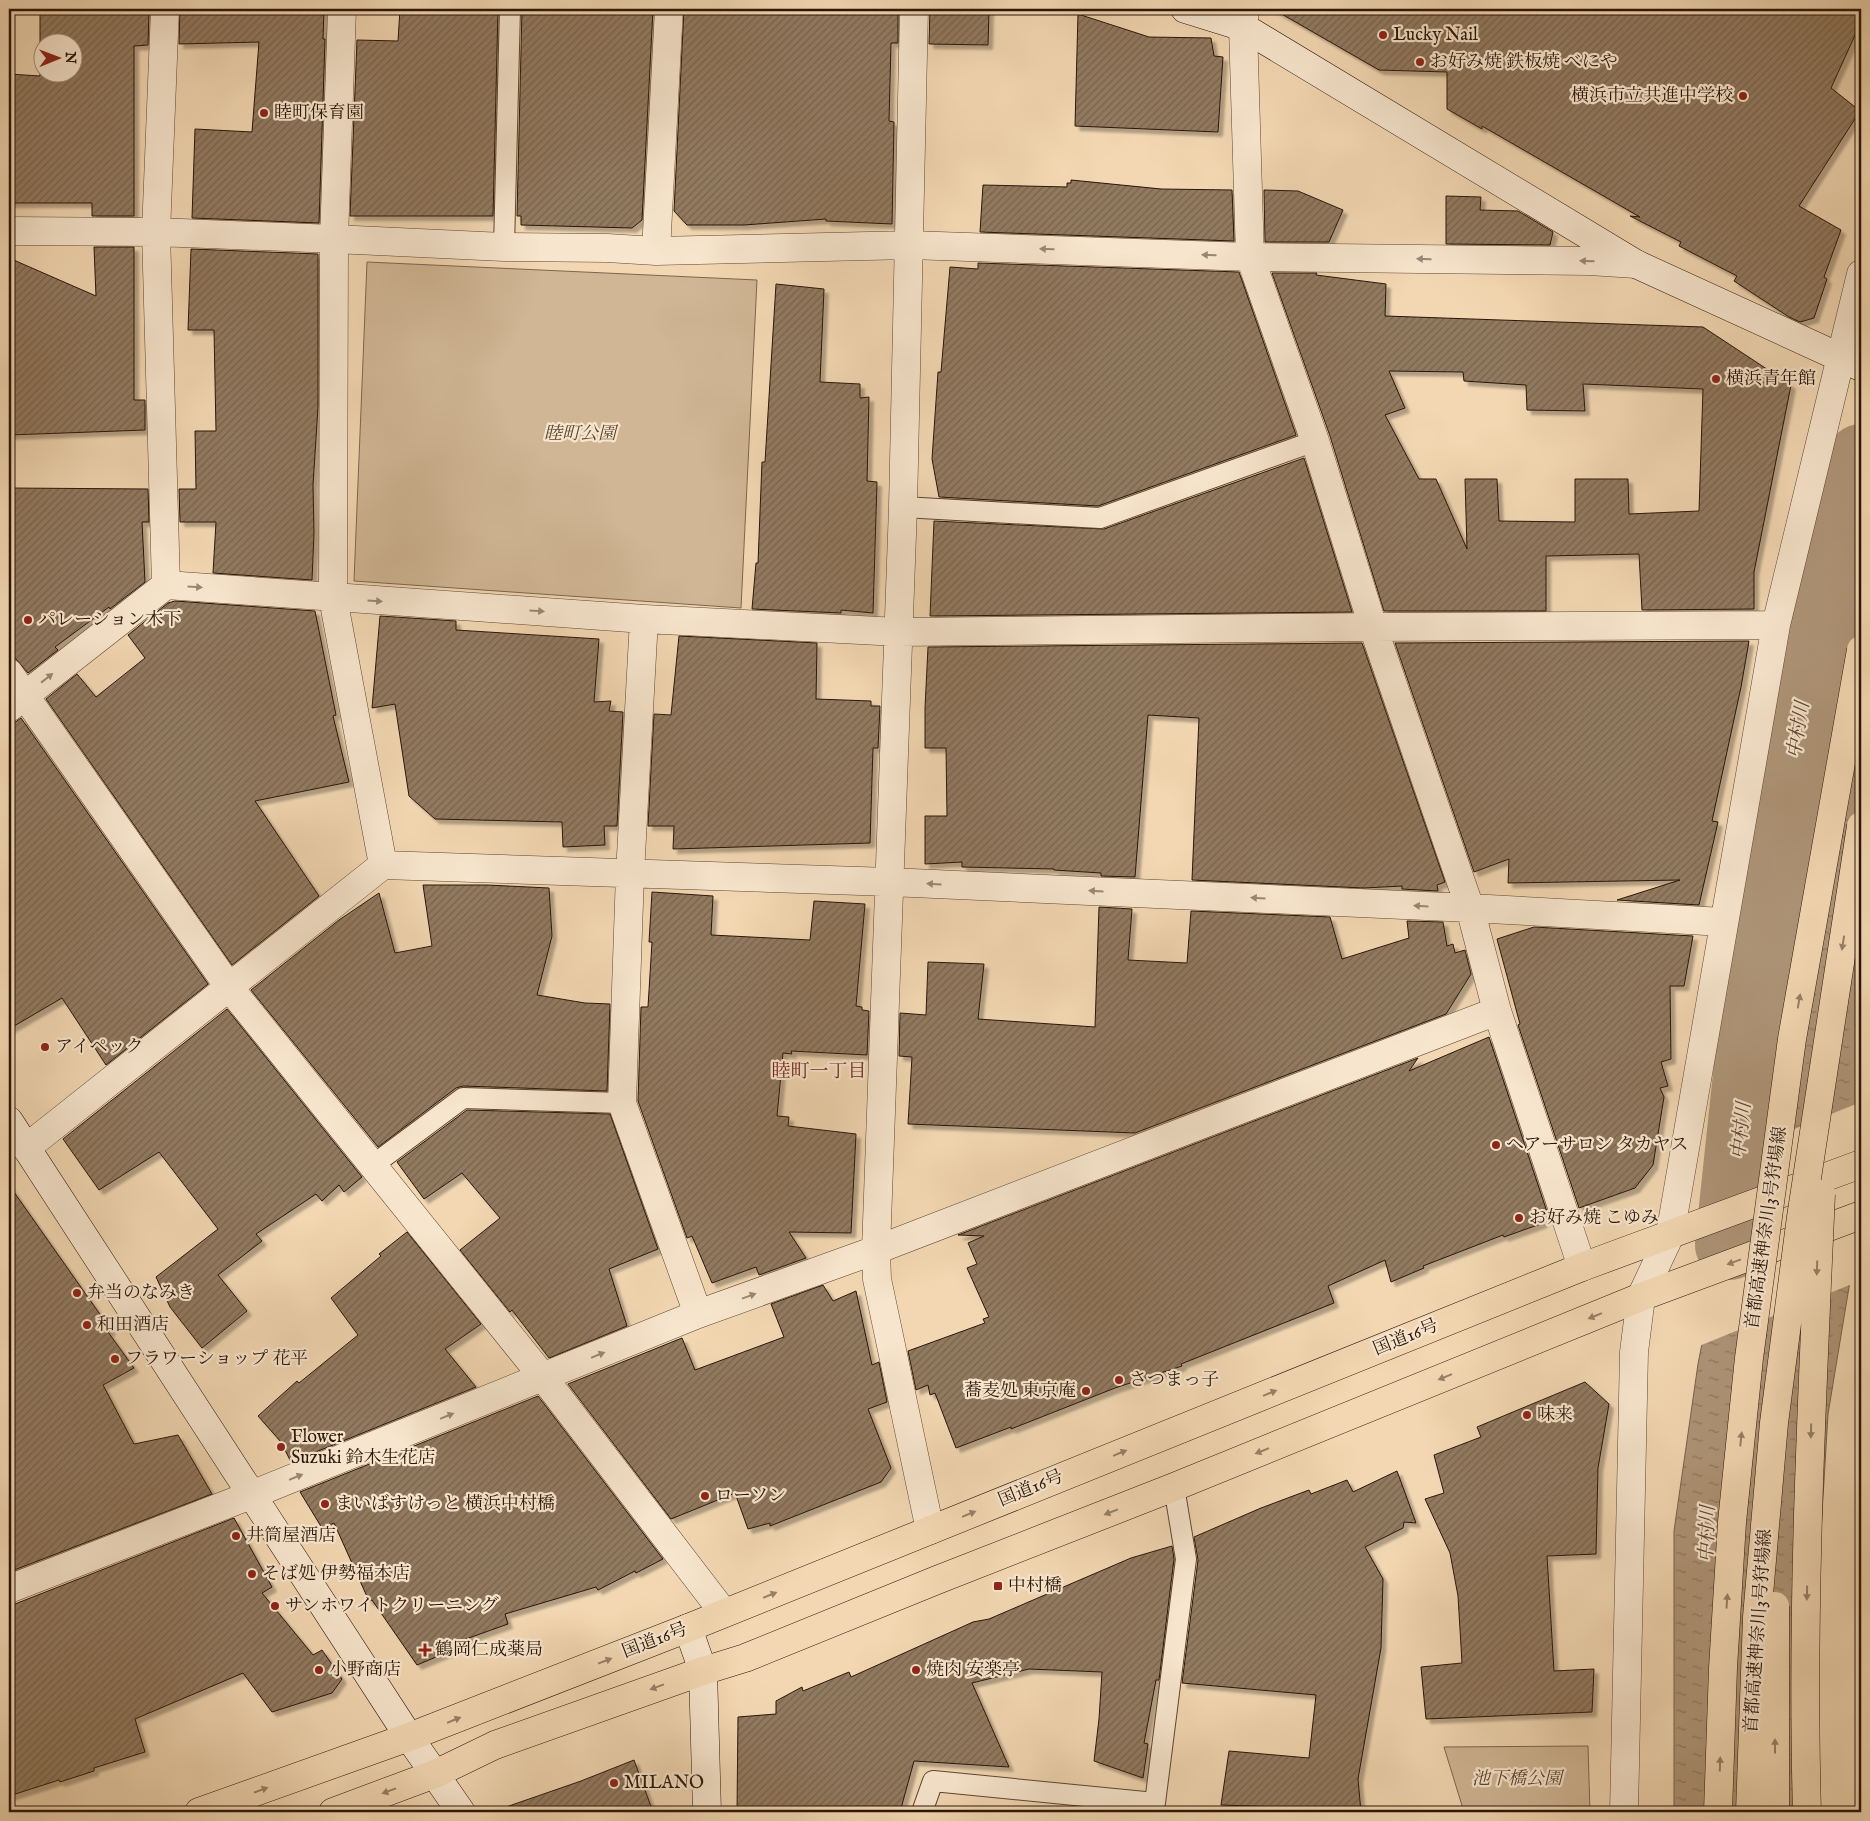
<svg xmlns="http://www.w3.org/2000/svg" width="1870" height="1821" font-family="'IM FELL English','Noto Serif JP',serif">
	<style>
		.green { fill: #d0b695; stroke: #7d664e }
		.water { fill: url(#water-ripples); stroke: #79624b }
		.pier { fill: #f2d7b2 }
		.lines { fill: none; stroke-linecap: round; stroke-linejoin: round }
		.river { stroke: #ae9578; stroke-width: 70 }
		.building { fill: url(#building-hatch); stroke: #2a1508; fill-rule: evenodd; filter: url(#shadow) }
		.lane-casing { stroke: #5c4632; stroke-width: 22 }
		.street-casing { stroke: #5c4632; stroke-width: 29 }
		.secondary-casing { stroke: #2a1508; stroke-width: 29 }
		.highway-casing { stroke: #2a1508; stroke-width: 29 }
		.lane { stroke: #f7e5cd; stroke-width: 20 }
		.street { stroke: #f7e5cd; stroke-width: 28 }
		.secondary { stroke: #f7e5cd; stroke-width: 28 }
		.highway { stroke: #f2d7b2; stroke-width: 28 }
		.highway-bridge-casing { stroke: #2a1508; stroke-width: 29; stroke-linecap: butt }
		.highway-bridge { stroke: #f2d7b2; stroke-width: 28 }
		.oneway { fill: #9b8774 }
		.oneway2 { fill: #988066 }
		.poi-dot { fill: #8f2418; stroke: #f7e5cd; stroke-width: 2 }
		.labels { text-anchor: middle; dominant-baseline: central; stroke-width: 4.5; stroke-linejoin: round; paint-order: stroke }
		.poi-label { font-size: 18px; fill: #2a1508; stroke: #f7e5cd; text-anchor: start }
		.park-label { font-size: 18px; font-style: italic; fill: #5c4532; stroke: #f7e5cd }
		.street-label { font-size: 18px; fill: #2a1508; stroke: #f7e5cd }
		.water-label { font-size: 19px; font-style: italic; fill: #5f4835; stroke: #f7e5cd }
		.neighbourhood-label { font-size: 19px; fill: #7a1f14; stroke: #f7e5cd }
	</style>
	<defs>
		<pattern id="water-ripples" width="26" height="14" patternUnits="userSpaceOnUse" patternTransform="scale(1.25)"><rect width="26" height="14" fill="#ae9578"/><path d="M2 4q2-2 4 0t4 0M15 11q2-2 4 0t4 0" fill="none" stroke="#8e7860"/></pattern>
		<pattern id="building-hatch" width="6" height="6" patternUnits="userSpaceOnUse" patternTransform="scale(1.25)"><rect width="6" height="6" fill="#927a60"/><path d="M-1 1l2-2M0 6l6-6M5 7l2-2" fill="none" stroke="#77634d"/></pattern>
		<filter id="shadow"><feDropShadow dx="4.5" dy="4.5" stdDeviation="1" flood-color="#0004"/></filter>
	</defs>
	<rect width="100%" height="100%" fill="#f2d7b2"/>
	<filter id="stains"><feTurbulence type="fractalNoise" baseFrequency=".004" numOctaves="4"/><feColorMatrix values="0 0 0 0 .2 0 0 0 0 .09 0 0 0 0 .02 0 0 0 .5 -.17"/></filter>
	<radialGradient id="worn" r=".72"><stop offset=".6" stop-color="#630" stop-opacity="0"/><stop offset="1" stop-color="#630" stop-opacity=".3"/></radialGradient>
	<!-- green -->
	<path class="green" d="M367,262L757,280L741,608L354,581Z
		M1588,1746L1590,1812H1464L1444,1747Z"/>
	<!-- water -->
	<path class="water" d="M1861,525V1215L1828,1414L1811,1698L1819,1812H1674V1531L1698,1364Z"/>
	<!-- pier -->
	<path class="pier" d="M1861,1102V1231L1852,1284L1699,1346L1737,1152Z"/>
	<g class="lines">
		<!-- river -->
		<path class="river" d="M1730,1245L1757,990L1809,665L1861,459"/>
	</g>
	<!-- building -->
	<path class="building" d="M40,9H149L148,45L134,46V216H92V203H9V74L40,76ZM42,42H72V72H42Z
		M180,9H324L323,39H325L319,223L192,218L195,129L252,132L259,42L179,44Z
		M400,9H498L493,216H350L357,40L398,41Z
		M522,9H653L642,220L632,228L521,225V216H517Z
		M684,9H898V43H891L889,121L894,122L892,224L826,221V219L744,225H687L674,211Z
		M930,9H989L988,45L929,44Z
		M1273,9H1861V22L1831,88L1860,111L1799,206L1841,230L1824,277L1827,279L1814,318L1800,322L1789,317L1734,281L1737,276L1679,246L1681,242L1630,216L1640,217L1482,126V129L1447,109V72L1379,70Z
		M1078,14L1149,37L1211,38L1214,56L1223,57L1218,132L1075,126Z
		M1071,180L1161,189L1232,190L1234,241L980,232L983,185L1067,187V183H1071Z
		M1264,190L1298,191L1343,210L1329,242H1265Z
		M1446,196L1481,197L1480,210L1518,211L1553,232L1550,245L1446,244Z
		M94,247H134V400H145V430L9,435V258L96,296Z
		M191,249L318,254V407L313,485L314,533L312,580L213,573L216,522H180L179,489H196L195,431H216L214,330H188Z
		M978,263L1239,272L1296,435L1098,506L939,497L932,459L938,372H941L950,267L978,269Z
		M1272,273H1317L1316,275L1386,284L1385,316L1703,327L1791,385L1754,572V609L1642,610L1639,554L1546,556V611H1384L1330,436ZM1389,371L1463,372L1464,381L1526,385L1527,410L1585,411L1583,384L1703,389L1699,511L1629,514L1628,479H1575V522L1499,521L1497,479H1465L1467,549L1436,479H1419L1385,415L1405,408Z
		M776,284L824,289L820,382L860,384V398L869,397L867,481L877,482L873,613L841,610V613L752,609L756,563H758L762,462H765Z
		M1304,458L1352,612L930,616L934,521L1104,529Z
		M9,488L148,489L149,522H142L145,582L110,609L109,607L55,647L58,650L28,673L9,651Z
		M175,601L315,611L336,715L333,716L349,782L255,801L319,896L232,965L46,699L77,674L96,697L145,658L128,635L168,603Z
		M380,616L456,621V630L599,639L594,702L611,701L609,711L623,712L617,826H604L605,845L563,847L562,822L435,819L409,796L395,704L372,708Z
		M679,636L817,643L816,699L871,701V706H880L878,748H873L870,843L673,849L674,826H648L654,714L671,715Z
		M1749,641L1741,687L1712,821L1718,822L1699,905L1617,900L1680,880L1508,883L1509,859L1474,872L1395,643Z
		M1362,643L1445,882L1437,885L1438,891L1402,889V886L1364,888L1192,880L1199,718L1148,715L1135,877L1101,876V873L1054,870V869L962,867V862L925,864V816H947L946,748H925V708L928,647Z
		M21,718L208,984L106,1065L62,998L9,1029V727Z
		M423,885H487L549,888L552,936L537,995L585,1003L610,1004L607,1091L463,1086L456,1088L378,1147L251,990L339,920L379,893L395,953L432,946Z
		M652,892L713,896L711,935L810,940L814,901L865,904L856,1006L862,1007V1010L869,1011L867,1055L791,1051L792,1054L783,1053L777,1116L789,1117L788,1126L856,1134L851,1233L789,1232L806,1258L759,1275L756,1267L712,1283L692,1236L687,1238L638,1101L641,1007H648L652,942H649Z
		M1099,907L1132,909L1128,960L1187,963L1191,911L1330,917L1342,959L1409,938L1407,921L1443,922L1447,946L1453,944L1455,953L1465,950L1471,974L1446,1014L1135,1133L908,1124L912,1057L899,1056L900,1013L926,1015L928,962L984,964L978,1019L1095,1027Z
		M1534,927L1693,936L1684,986H1670L1671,1059L1661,1062L1668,1086L1660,1088L1664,1097L1653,1165L1635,1188L1579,1208L1518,1025L1520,1024L1497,939Z
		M227,1009L362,1177L344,1192L339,1185L322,1201L316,1194L256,1234L262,1241L218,1275L247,1311L202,1348L170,1307L156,1277L218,1229L159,1152L99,1190L63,1139Z
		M1489,1037L1549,1218L1543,1220V1223L1504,1237L1503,1235L1423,1266L1424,1268L1391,1282L1385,1260L1328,1286L1334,1303L1181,1364L1182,1366L1115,1388L1011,1429V1427L956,1448L935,1393L930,1395L928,1385L916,1390L908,1351L985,1323L983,1319L989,1317L967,1268L977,1264L968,1243L984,1236L958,1235L1418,1058L1409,1071Z
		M467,1110L610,1114L658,1249L609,1269L627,1326L549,1358L512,1310L510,1312L460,1250L500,1218L462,1173L424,1199L397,1162Z
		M9,1185L111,1330L108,1332L134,1368L103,1385L134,1444L178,1435L212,1494L9,1572Z
		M407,1232L481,1324L445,1349L476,1387L291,1462L281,1442L258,1416L297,1381L299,1383L358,1335L331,1298L381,1256L379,1254Z
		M823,1285L833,1301L856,1291L872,1365L879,1362L887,1402L868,1409L891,1468L881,1482L770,1526V1523L748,1529L735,1493L671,1519L568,1384L682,1338L695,1370L784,1337L771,1304Z
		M1585,1382L1609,1404L1598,1468L1596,1554L1547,1556L1554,1671L1594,1669L1592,1712L1426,1719L1421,1667L1462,1663L1458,1596L1450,1553L1425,1499L1444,1493L1434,1455L1481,1437L1477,1427Z
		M538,1396L663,1559L636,1573L635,1571L598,1590L596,1587L505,1614L508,1624L466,1639L467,1644L417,1665L372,1600L369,1601L334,1523L322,1528L300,1492Z
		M1397,1471L1416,1523L1404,1522L1403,1528L1365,1547L1383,1579L1381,1648L1358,1779L1361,1812H1309V1808L1221,1805L1229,1751L1309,1758L1316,1695L1182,1683L1198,1560L1194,1537L1261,1508L1309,1490L1311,1494L1347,1480L1353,1492Z
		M234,1518L272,1587L262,1593L313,1655L322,1650L342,1679L332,1693L272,1712L243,1673L135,1719L145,1752L94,1768V1771L60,1782L59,1780L9,1796V1604H15Z
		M1172,1546L1174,1559L1159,1680H1156L1144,1743L1148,1744L1143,1778L1094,1761L1099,1719L1102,1672L1029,1669L972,1683L1009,1767L914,1761L900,1812H737L738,1717L776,1714V1701L802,1687L803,1691L849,1672L851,1677L973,1622L989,1619L1131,1558Z
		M634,1760L653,1812H507L506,1807L581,1781Z"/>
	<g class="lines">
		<defs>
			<path id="lane" d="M504,247L510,9
				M903,507L1100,518L1315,441
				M373,1165L463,1098L622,1103
				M922,1812L933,1781L1155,1803L1186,1559L1174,1487"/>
			<path id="street" d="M165,9L156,232L166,585
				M342,9L334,239L333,598L383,865
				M914,9L903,507L876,1250L877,1279L930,1530
				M1245,9L1243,27L1250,257L1315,441L1373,627L1470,908L1497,1011L1582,1267
				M9,231L156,232L334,239L504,247L607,248L656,251L910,245L1250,257L1589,261L1636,264
				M656,251L669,9
				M644,619L630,874L622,1103L698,1314
				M9,673L229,987L543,1377L724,1613
				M9,708L166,585L644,619L899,632L1373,627L1776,625
				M26,1148L383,865L890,882L1470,908L1724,922
				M9,1589L251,1495L698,1314L876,1250L1497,1011
				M1624,1812L1634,1352L1641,1297L1670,1235L1776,625L1861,274"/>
			<path id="secondary" d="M1185,9L1243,27L1636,264L1861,367
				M9,1121L409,1737L461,1812
				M688,1628L703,1671L707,1812"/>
			<path id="highway" d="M199,1812L409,1737L688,1628L1582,1267L1861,1164
				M333,1812L435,1774L495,1745L703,1671L745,1658L937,1580L1174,1487L1641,1297L1861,1215"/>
		</defs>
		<!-- lane casing -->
		<use href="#lane" class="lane-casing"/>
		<!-- street casing -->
		<use href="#street" class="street-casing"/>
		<!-- secondary casing -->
		<use href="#secondary" class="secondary-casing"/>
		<!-- highway casing -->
		<use href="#highway" class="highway-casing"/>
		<!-- lane -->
		<use href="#lane" class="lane"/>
		<!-- street -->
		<use href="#street" class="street"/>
		<!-- secondary -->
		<use href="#secondary" class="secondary"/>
		<!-- highway -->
		<use href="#highway" class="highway"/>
		<defs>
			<path id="highway-bridge" d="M1718,1812L1723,1668L1732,1522L1749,1358L1792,1039L1861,650
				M1750,1812L1757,1617L1774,1423L1801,1217L1861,826
				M1775,1812V1606
				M1807,1812C1801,1606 1812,1399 1821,1194"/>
		</defs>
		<!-- highway-bridge casing -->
		<use href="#highway-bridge" class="highway-bridge-casing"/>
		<!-- highway-bridge -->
		<use href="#highway-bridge" class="highway-bridge"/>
	</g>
	<!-- one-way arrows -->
	<defs><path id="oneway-solid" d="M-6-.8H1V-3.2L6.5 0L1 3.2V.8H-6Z" transform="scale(1.25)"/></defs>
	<g class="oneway">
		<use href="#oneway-solid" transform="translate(1047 249) rotate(-178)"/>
		<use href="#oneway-solid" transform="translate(1209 255) rotate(-178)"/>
		<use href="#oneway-solid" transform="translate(1424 259) rotate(-179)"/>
		<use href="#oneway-solid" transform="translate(1587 261) rotate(-178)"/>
		<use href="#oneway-solid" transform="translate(195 587) rotate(4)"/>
		<use href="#oneway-solid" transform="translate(375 601) rotate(3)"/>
		<use href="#oneway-solid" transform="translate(537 611) rotate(4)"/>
		<use href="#oneway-solid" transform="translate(47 678) rotate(-38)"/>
		<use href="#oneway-solid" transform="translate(934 884) rotate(-177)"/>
		<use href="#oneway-solid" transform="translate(1096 891) rotate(-177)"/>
		<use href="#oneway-solid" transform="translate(1258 898) rotate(-177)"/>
		<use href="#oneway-solid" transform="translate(1421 906) rotate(-177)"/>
		<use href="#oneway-solid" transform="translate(749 1296) rotate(-20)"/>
		<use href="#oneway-solid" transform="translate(598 1355) rotate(-22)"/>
		<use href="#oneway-solid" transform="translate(447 1416) rotate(-22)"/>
		<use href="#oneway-solid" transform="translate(296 1477) rotate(-22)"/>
	</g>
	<g class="oneway2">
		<use href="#oneway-solid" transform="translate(1843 943) rotate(99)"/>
		<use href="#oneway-solid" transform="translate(1799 1001) rotate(-80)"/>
		<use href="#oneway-solid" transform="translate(1734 1262) rotate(160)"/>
		<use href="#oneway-solid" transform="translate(1817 1268) rotate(92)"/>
		<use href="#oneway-solid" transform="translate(1595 1316) rotate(158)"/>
		<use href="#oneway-solid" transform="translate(1445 1377) rotate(158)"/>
		<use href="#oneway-solid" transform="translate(1270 1393) rotate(-22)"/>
		<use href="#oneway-solid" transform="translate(1811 1431) rotate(91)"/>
		<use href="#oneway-solid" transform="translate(1741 1439) rotate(-84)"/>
		<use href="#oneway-solid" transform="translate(1262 1451) rotate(158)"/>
		<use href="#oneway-solid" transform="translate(1120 1453) rotate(-22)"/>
		<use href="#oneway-solid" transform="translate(1111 1512) rotate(159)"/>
		<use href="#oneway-solid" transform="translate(969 1514) rotate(-22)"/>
		<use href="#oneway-solid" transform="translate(1807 1593) rotate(91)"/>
		<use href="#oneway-solid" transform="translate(770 1595) rotate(-22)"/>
		<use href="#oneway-solid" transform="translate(1727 1601) rotate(-86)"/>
		<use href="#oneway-solid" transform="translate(605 1661) rotate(-21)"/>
		<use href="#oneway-solid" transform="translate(657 1687) rotate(160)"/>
		<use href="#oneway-solid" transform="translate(454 1720) rotate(-22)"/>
		<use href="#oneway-solid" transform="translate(1775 1746) rotate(-90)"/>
		<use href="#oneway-solid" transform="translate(1720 1764) rotate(-88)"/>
		<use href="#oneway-solid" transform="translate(261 1790) rotate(-20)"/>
		<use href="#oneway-solid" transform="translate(389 1791) rotate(160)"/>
	</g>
	<!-- markers -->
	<g class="poi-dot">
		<circle cx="1383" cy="35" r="5"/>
		<circle cx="1420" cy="62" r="5"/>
		<circle cx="1743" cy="96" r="5"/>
		<circle cx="264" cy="113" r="5"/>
		<circle cx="1716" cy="379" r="5"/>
		<circle cx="28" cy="620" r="5"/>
		<circle cx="45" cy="1047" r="5"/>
		<circle cx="1496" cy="1145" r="5"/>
		<circle cx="1519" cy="1218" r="5"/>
		<circle cx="77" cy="1293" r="5"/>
		<circle cx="87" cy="1325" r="5"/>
		<circle cx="115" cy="1359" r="5"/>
		<circle cx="1119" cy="1380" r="5"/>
		<circle cx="1086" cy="1391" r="5"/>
		<circle cx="1527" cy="1415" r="5"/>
		<circle cx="281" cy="1447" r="5"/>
		<circle cx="705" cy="1496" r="5"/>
		<circle cx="325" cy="1504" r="5"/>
		<circle cx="236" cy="1536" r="5"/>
		<circle cx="252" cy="1574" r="5"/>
		<rect x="993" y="1581" width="10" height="10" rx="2.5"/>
		<circle cx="275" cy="1606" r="5"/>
		<path d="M422.5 1642.5h5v5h5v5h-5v5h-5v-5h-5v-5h5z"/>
		<circle cx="319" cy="1670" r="5"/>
		<circle cx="916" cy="1670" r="5"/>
		<circle cx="614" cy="1783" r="5"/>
	</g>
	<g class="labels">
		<!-- poi labels -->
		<g class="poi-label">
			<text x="1393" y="35">Lucky Nail</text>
			<text x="1430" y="62">お好み焼 鉄板焼 べにや</text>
			<text x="1733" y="96" text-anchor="end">横浜市立共進中学校</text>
			<text x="274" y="113">睦町保育園</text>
			<text x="1726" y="379">横浜青年館</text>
			<text x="38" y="620">パレーション木下</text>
			<text x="55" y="1047">アイペック</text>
			<text x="1506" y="1145">ヘアーサロン タカヤス</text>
			<text x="1529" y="1218">お好み焼 こゆみ</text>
			<text x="87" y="1293">弁当のなみき</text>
			<text x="97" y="1325">和田酒店</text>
			<text x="125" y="1359">フラワーショップ 花平</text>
			<text x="1129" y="1380">さつまっ子</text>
			<text x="1076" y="1391" text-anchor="end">蕎麦処 東京庵</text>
			<text x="1537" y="1415">味来</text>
			<text x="291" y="1437">Flower<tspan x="291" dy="21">Suzuki 鈴木生花店</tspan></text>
			<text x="715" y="1496">ローソン</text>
			<text x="335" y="1504">まいばすけっと 横浜中村橋</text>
			<text x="246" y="1536">井筒屋酒店</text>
			<text x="262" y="1574">そば処 伊勢福本店</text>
			<text x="1008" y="1586">中村橋</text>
			<text x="285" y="1606">サンホワイトクリーニング</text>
			<text x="435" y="1650">鶴岡仁成薬局</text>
			<text x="329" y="1670">小野商店</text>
			<text x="926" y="1670">焼肉 安楽亭</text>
			<text x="624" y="1783">MILANO</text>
		</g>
		<!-- park labels -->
		<g class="park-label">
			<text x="580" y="434">睦町公園</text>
			<text x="1517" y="1779">池下橋公園</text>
		</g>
		<!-- street labels -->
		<g class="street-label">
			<text transform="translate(1767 1228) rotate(-82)">首都高速神奈川3号狩場線</text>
			<text transform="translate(1406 1338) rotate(-22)">国道16号</text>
			<text transform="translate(1031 1489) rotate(-22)">国道16号</text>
			<text transform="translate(1759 1631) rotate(-86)">首都高速神奈川3号狩場線</text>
			<text transform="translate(655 1641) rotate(-21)">国道16号</text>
		</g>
		<!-- water labels -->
		<g class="water-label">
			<text transform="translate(1799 730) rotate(-81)">中村川</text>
			<text transform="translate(1742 1131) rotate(-84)">中村川</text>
			<text transform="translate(1708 1534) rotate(-88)">中村川</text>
		</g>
		<!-- neighbourhood labels -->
		<g class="neighbourhood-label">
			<text x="819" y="1072">睦町一丁目</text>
		</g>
	</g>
	<!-- margin -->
	<rect width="1870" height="1821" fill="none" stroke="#f2d7b2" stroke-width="30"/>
	<rect x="10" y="10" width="1850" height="1801" fill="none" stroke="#2a1508" stroke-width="2.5"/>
	<rect x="15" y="15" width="1840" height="1791" fill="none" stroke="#2a1508"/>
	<!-- north arrow -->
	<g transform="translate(58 58) rotate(89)"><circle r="24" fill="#f7e5cd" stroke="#a5927e"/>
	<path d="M0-4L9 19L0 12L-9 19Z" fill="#8f2418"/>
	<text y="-8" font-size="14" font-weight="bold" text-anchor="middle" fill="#2a1508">N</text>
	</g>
	<rect width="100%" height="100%" filter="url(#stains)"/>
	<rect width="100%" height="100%" fill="url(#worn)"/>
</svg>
